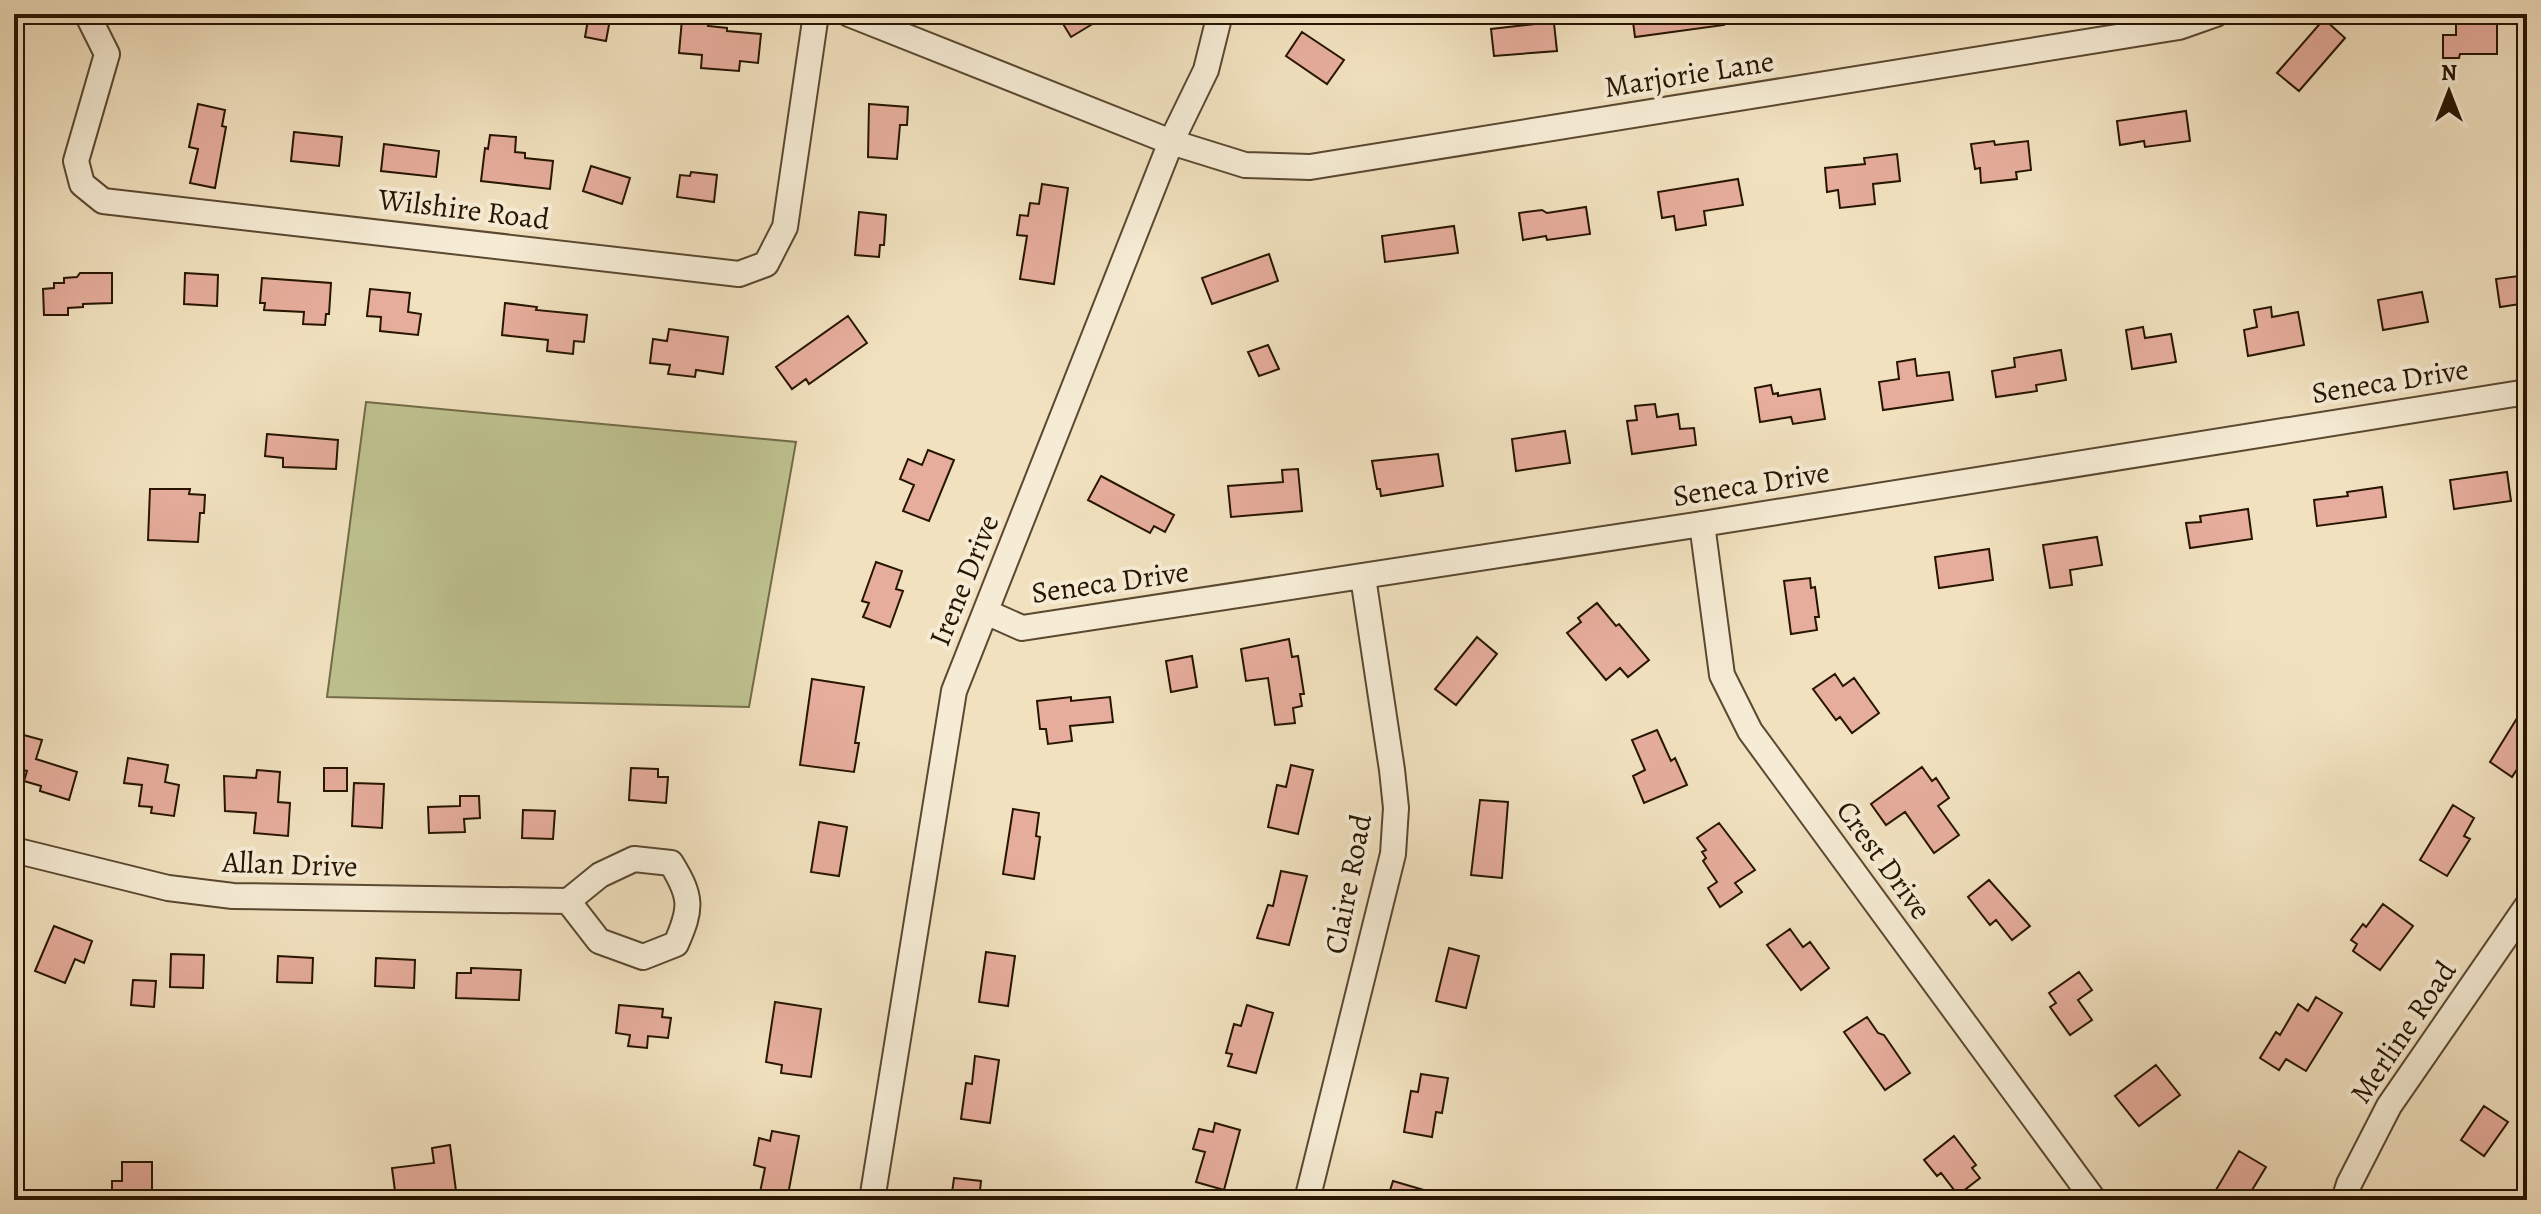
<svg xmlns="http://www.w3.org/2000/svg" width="2541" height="1214" font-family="Alegreya,serif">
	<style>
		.green { fill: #bec28f; stroke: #726c48; stroke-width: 2 }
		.building { fill: #e6ad9c; stroke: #271501; stroke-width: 2 }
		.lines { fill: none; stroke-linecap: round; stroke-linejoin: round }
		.minor-casing { stroke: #5a4830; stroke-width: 28 }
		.minor { stroke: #f6ecd5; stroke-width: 24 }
		.labels { text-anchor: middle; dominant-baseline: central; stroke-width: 8; stroke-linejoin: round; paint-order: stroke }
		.street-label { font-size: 30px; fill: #271501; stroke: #f6ecd5 }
	</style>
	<rect width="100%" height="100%" fill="#f1e1bf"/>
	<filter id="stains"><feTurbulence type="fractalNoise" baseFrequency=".0025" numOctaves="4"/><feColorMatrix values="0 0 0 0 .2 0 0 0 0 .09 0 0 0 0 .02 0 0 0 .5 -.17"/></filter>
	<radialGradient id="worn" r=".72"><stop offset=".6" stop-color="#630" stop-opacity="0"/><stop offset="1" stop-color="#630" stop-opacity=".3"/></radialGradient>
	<!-- green -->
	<path class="green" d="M366,402L796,442L749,707L327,697Z"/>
	<!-- building -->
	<path class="building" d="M589,14H611L606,41L585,37Z
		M1057,14H1109L1071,37Z
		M1533,14H1553L1557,51L1494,56L1491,29L1534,24Z
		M1632,14H1723L1724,25L1635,37Z
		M682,19L709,22L708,26L727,28V31L761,34L758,63L740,61L739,71L701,68L702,55L679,53Z
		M2324,19L2345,38L2299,91L2277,73Z
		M2456,22H2497V54H2460L2459,58H2443V35H2456Z
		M1302,32L1344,60L1327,84L1286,56Z
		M198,104L225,110L222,126L226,127L215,188L190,183L198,149L189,147Z
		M869,104L908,107L907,125H900L897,159L868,157Z
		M2186,111L2190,141L2145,147L2144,141L2120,145L2117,121Z
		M294,132L342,137L339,166L291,161Z
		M490,135L516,137L515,152L525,153V158L553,161L550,189L481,181L485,148L488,149Z
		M1994,141L1995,145L2028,141L2031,170L2016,172L2017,179L1981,183L1980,168L1975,169L1971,144Z
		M384,144L439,151L436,177L381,171Z
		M1897,154L1900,181L1873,184L1875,204L1840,208L1838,190L1827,192L1825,168L1865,164L1864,158Z
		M591,166L630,178L622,204L583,191Z
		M691,172L717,175L714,202L677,197L680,175L690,176Z
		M1738,179L1743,205L1704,211L1706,225L1676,230L1674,216L1662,218L1658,192Z
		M1042,184L1068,188L1054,284L1020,279L1027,236L1017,235L1020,215L1028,216L1030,203L1039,204Z
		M1586,207L1590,234L1547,240L1546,236L1523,240L1519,213L1542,210L1547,213Z
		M859,212L886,215L884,245H880L879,257L855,255Z
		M1454,226L1458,253L1385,262L1382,236Z
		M1269,254L1278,281L1212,304L1202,278Z
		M80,273H112V303L83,304V307L68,308V315H44L43,289L54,288V283H64V278L77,277Z
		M185,273L218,275L217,306L184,304Z
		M2527,275V303L2500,307L2496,279Z
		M262,278L331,283L329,314H326L325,325L303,324L304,312L264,310L265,303H260Z
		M370,289L410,293L408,312L421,314L418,335L380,331L381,317L367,316Z
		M2422,292L2428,322L2383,330L2378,300Z
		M505,303L537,307L536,310L587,315L584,342L574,341L573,354L547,351L548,340L502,335Z
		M2271,307L2272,317L2298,312L2304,345L2248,356L2244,330L2257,327L2254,310Z
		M848,316L867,343L809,384L806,379L792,389L776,367Z
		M2143,327L2145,338L2171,334L2176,362L2132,369L2126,330Z
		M669,329L728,337L723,374L696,370L695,377L668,374L670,365L650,363L653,339L667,341Z
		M1268,345L1279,369L1259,376L1248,352Z
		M2061,350L2066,380L2036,385L2037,391L1996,397L1992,371L2015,367L2014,358Z
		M1915,359L1917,376L1949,372L1953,400L1883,410L1879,382L1899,379L1897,362Z
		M1771,385L1773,394L1778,393V396L1820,389L1825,419L1793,424L1791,417L1760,422L1755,388Z
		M1655,404L1657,417L1678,414L1680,429L1694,428L1696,445L1632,454L1627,421L1637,420L1635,406Z
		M1565,431L1570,463L1516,471L1512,439Z
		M267,434L338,440L336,469L283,467V458L265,456Z
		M928,450L954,460L929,521L903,511L914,485L900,479L908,459L922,465Z
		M1438,454L1443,486L1381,496L1380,489H1377L1372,461Z
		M1298,469L1302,511L1231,517L1228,486L1283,482L1282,470Z
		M2507,472L2511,501L2454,509L2450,480Z
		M1101,476L1174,515L1165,532L1154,526L1150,533L1088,500Z
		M2382,487L2386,517L2317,526L2314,500L2348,496L2347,492Z
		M150,489H190L189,494L205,495L204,513H200L198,542L148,540Z
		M2248,509L2252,539L2190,548L2186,523L2201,522L2200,516Z
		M2097,537L2102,565L2070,570L2072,585L2050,588L2043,545Z
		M1989,549L1993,580L1939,588L1935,557Z
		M876,562L902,571L896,589L903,591L890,627L863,617L869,603L862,601Z
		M1810,578L1811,588L1815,587L1819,617H1815L1817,630L1791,634L1784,581Z
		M1597,603L1616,626L1619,624L1649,660L1628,677L1620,668L1606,680L1567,633L1581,622L1578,618Z
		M1477,637L1497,654L1456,705L1435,689Z
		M1289,639L1292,657L1298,656L1304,694H1300L1302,706L1293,708L1295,723L1275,725L1268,678L1246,681L1241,649Z
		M1192,656L1197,687L1171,692L1166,661Z
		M1835,674L1843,686L1854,678L1879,713L1852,733L1840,717L1836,720L1813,689Z
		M812,679L864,687L855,743H859L854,772L800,765Z
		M1071,697V701L1110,697L1113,722L1070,726L1072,741L1048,744L1046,729H1040L1037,701Z
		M2527,702V754L2512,777L2490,762Z
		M1657,730L1671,761L1675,758L1687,785L1644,803L1633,776L1645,770L1632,740Z
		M20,734L42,740L36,759L77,772L69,800L40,791L41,786L24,781L27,771L14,767V752Z
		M128,758L168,765L165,782L179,785L174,816L151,813L152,807L139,806L142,785L124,783Z
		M1291,765L1313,770L1298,834L1268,827L1277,785L1286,787Z
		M1922,767L1932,781L1936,778L1949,798L1938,806L1959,835L1934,853L1905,812L1886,825L1871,804Z
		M324,768H347V791H324Z
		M631,768L658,769V777H668L666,803L629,800Z
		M257,770L280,772L278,802L290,803L288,836L254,833L256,813L225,811L224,776L256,778Z
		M354,783L384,784L382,828L352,826Z
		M460,796H479L480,818L464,819L465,832L429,833L428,807L460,806Z
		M1480,800L1508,802L1502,878L1471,875Z
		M2453,805L2474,818L2464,836L2470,839L2447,876L2420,860Z
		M1013,809L1039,813L1036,836L1040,837L1034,879L1003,874Z
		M523,810L555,811L553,839L522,838Z
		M819,822L847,827L839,876L811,872Z
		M1719,823L1755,870L1735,883L1742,892L1720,907L1708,888L1717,882L1703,861L1706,858L1702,852L1706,850L1697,838Z
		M1281,871L1307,876L1289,945L1257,938L1268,905L1273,906Z
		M1989,880L2030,926L2012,940L1996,920L1990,925L1968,897Z
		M2383,904L2413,926L2380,970L2353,951L2357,944L2351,940L2363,924L2366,927Z
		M54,926L92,941L84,963L75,959L65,983L35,971Z
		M1790,929L1803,947L1810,942L1829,968L1801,990L1767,945Z
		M1449,948L1479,956L1466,1008L1436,1001Z
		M986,952L1015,956L1008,1006L979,1002Z
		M171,954L204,955L203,988L170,987Z
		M278,956L313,958L312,983L277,982Z
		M376,958L415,960L414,988L375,986Z
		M471,968L521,970L519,1000L456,998L457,973H471Z
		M2079,972L2092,990L2078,1000L2092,1020L2070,1035L2050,1007L2056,1003L2049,993Z
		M133,980L156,981L154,1007L131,1005Z
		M2316,997L2342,1013L2306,1071L2286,1059L2279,1070L2260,1058L2276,1032L2280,1035L2298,1004L2308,1011Z
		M775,1002L821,1009L811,1077L781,1073L782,1065L766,1062Z
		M619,1005L663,1009L662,1017L671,1018L668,1038L648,1036L647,1048L628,1046L630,1035L616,1033Z
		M1247,1005L1273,1013L1256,1073L1228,1066L1232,1054L1226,1053L1234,1024L1241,1026Z
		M1867,1017L1878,1033L1884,1035L1910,1073L1885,1090L1844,1032Z
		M975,1056L999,1060L990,1123L961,1119L966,1083L972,1084Z
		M2156,1065L2180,1095L2139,1126L2115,1096Z
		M1421,1074L1448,1078L1442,1113L1436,1112L1432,1137L1404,1132L1411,1091L1418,1092Z
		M2484,1106L2508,1122L2484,1156L2461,1140Z
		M1215,1123L1240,1130L1224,1190L1196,1182L1205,1152L1193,1149L1199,1129L1213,1132Z
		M772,1131L799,1136L787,1200L759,1197L765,1168L754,1165L759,1138L770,1141Z
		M1954,1136L1976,1165L1972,1168L1980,1178L1958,1195L1941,1173L1937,1176L1924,1160Z
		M450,1145L456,1191L396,1199L392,1168L434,1163L432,1148Z
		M2239,1151L2266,1167L2246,1200H2210Z
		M122,1162H152V1200H112V1181H122Z
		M954,1178L981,1181L979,1200H951Z
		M1393,1181L1441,1195V1200H1387Z"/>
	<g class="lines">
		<defs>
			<path id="minor" d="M87,14L107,54L76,161L82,184L103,201L739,274L766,264L785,227L816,14
				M849,14L1171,142L1245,165L1310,167L2179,27L2216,14
				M1702,524L1722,675L1750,731L2094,1200
				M986,612L1022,628L1702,524L2527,392
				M14,850L168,888L233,896L568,901L600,875L634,859L671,863C692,897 692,908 676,944L643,957L599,941L568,901
				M872,1200L954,691L1171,142L1206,70L1220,14
				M1307,1200L1393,854L1396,808L1392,770L1363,577
				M2344,1200L2349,1184L2389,1106L2527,906"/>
		</defs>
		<!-- minor casing -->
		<use href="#minor" class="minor-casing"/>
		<!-- minor -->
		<use href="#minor" class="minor"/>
	</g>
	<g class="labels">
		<!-- street labels -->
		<g class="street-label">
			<text transform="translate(1689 74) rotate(-9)">Marjorie Lane</text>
			<text transform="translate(464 209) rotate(7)">Wilshire Road</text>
			<text transform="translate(2390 381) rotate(-9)">Seneca Drive</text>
			<text transform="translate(1751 484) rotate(-9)">Seneca Drive</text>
			<text transform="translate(964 580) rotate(-68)">Irene Drive</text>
			<text transform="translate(1110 582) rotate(-8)">Seneca Drive</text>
			<text transform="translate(1884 860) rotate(54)">Crest Drive</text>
			<text transform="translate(290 864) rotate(2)">Allan Drive</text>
			<text transform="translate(1348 884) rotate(-79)">Claire Road</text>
			<text transform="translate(2403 1032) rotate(-56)">Merline Road</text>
		</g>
	</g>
	<!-- margin -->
	<rect width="2541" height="1214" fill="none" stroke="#f1e1bf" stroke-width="48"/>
	<rect x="16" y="16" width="2509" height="1182" fill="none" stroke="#271501" stroke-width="4"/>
	<rect x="24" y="24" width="2493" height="1166" fill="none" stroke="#271501" stroke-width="2"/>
	<!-- north arrow -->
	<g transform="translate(2449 92)" stroke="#f6ecd5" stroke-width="6" paint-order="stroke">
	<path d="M0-6L14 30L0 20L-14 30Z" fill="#271501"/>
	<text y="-12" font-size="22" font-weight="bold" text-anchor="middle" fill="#271501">N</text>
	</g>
	<rect width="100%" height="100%" filter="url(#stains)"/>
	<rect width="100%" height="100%" fill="url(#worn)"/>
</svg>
